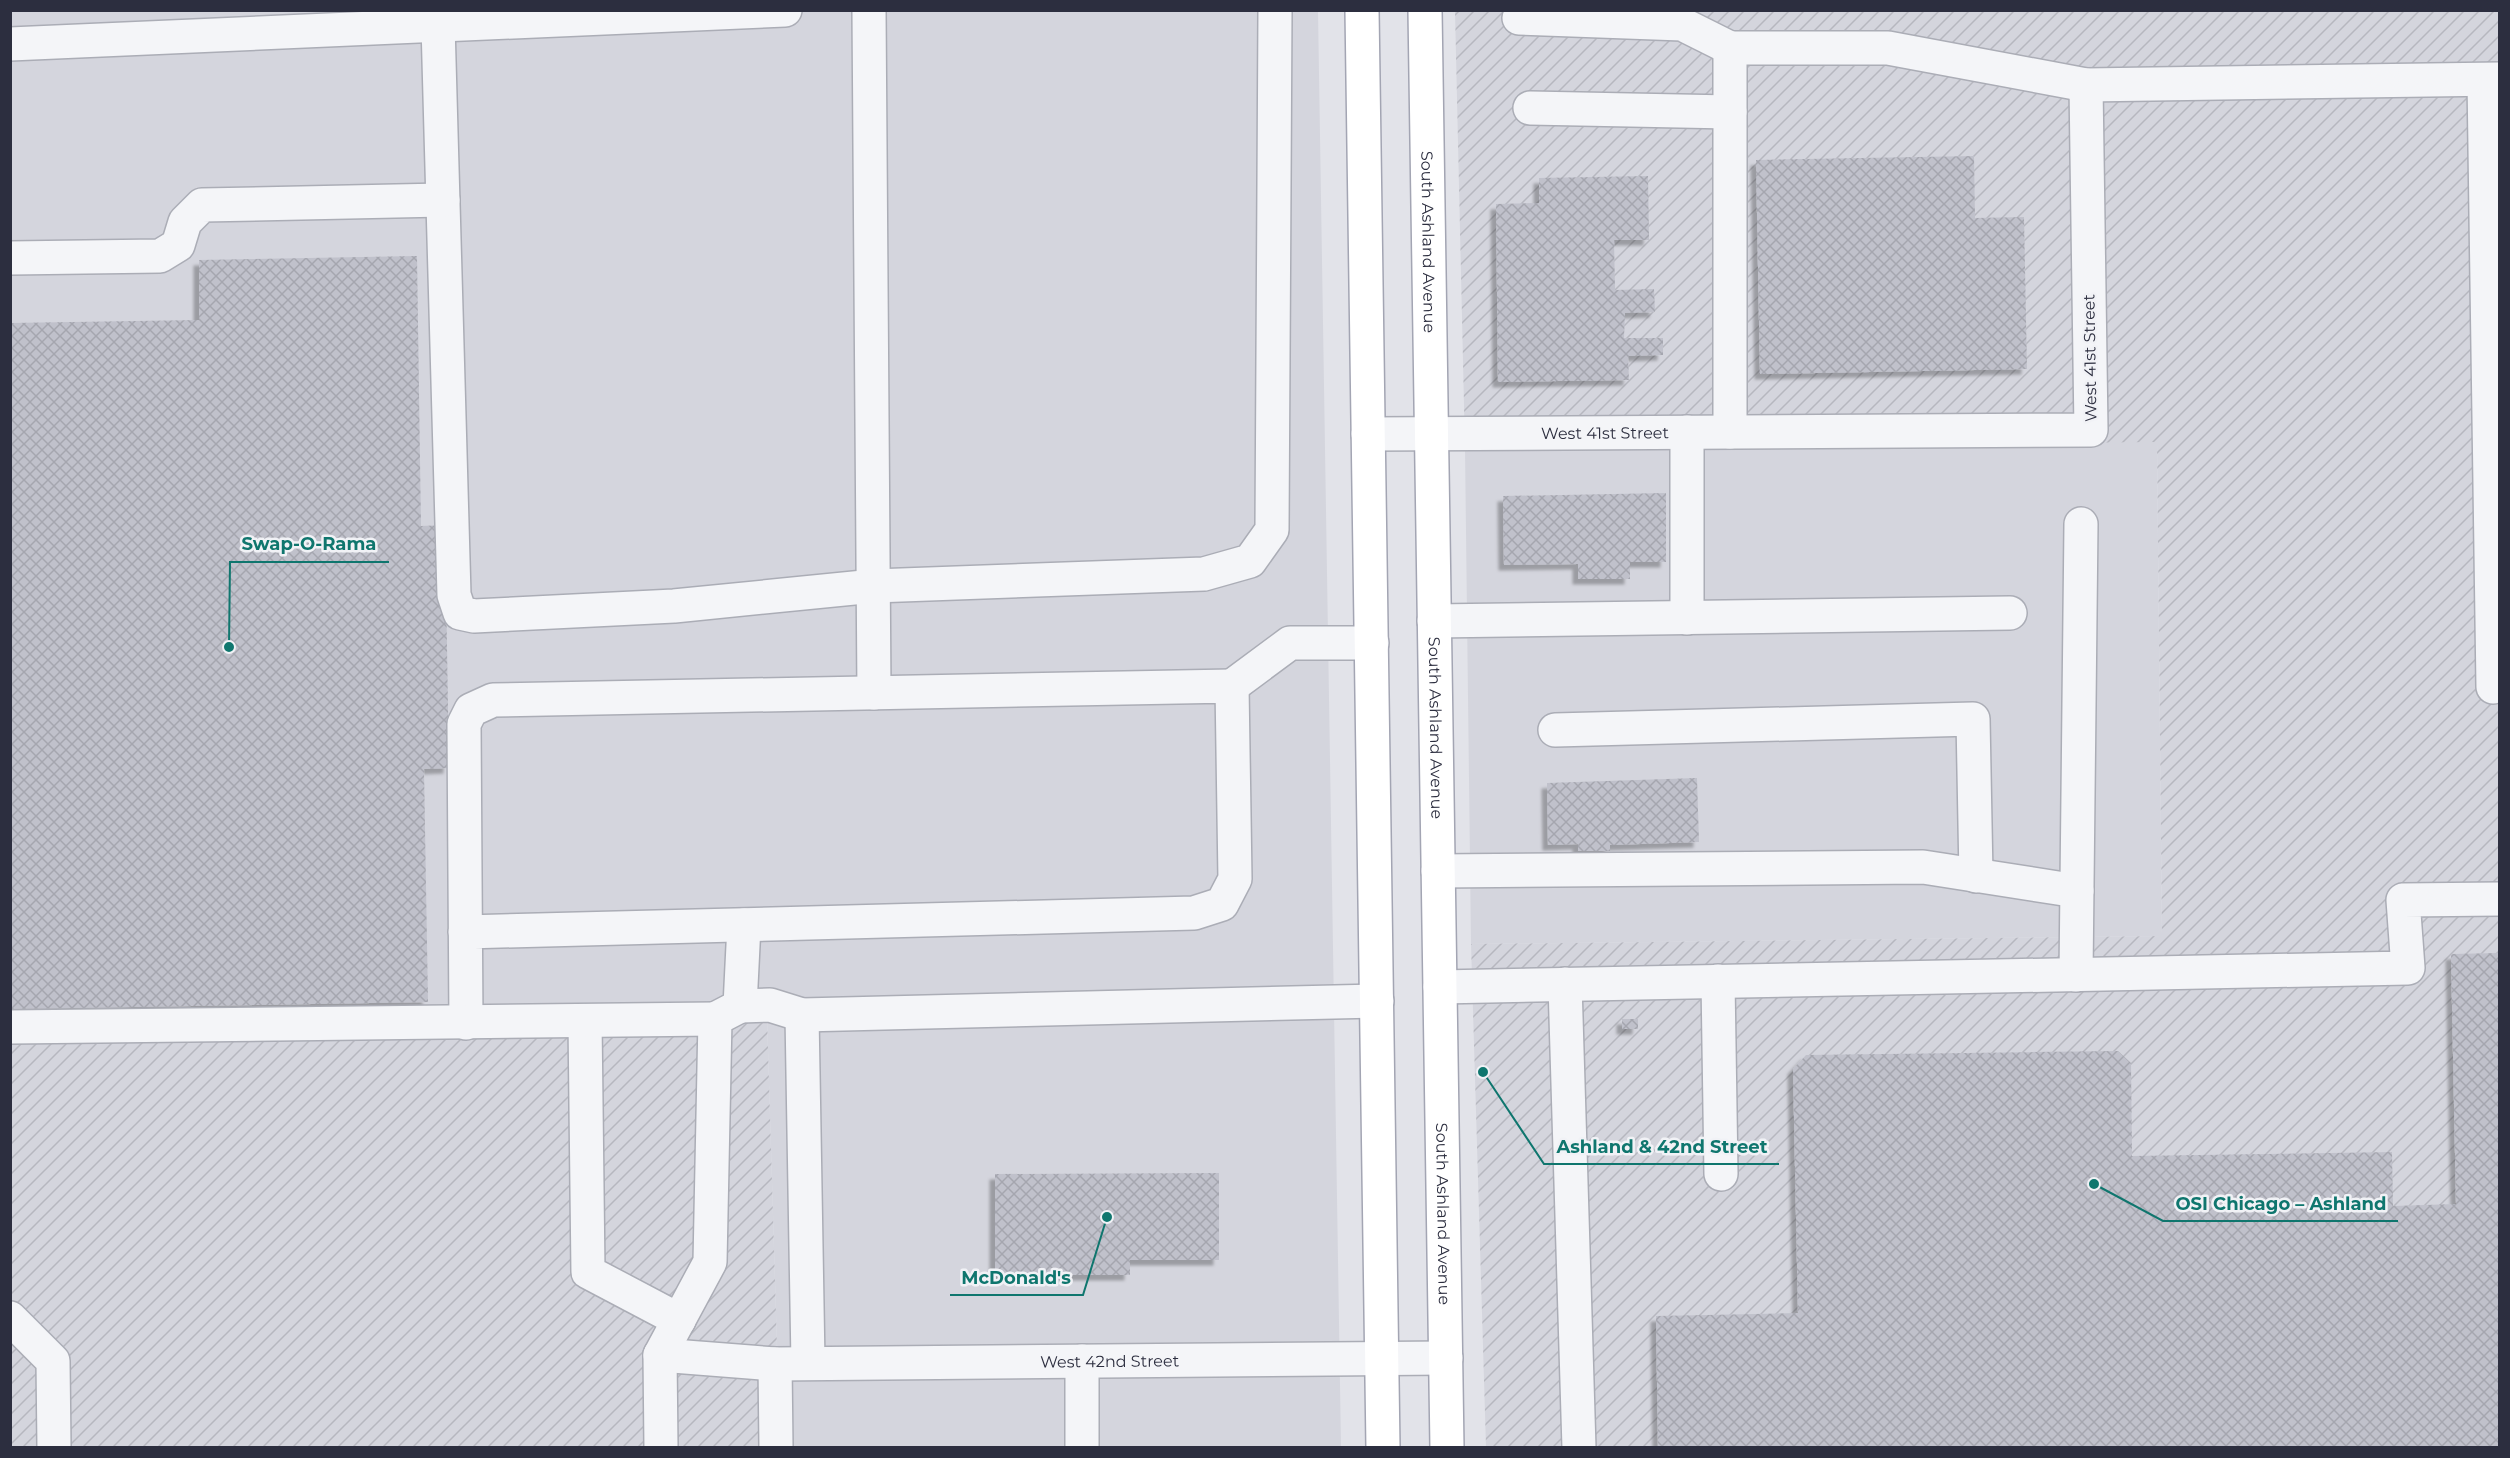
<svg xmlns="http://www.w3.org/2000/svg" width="2510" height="1458" font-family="Montserrat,sans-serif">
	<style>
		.built { fill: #d4d5dd }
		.industrial { fill: url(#industrial-furrows) }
		.building { fill: url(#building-cross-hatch); filter: url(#shadow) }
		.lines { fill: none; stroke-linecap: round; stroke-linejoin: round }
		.minor-casing { stroke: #abadb6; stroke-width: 36 }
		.major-casing { stroke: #a3a5b3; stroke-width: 36 }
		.minor { stroke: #f4f5f8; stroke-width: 33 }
		.major { stroke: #fff; stroke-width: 33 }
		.labels { text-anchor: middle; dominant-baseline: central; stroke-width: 5; stroke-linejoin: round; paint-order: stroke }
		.street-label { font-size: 16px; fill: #2c2e3f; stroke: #f1f2f6 }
		.leader { fill: none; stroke: #0f766e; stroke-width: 2 }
		.callout-dot { fill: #0f766e; stroke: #f1f2f6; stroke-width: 2 }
		.callout-label { font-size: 18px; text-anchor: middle; font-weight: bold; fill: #0f766e; stroke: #f1f2f6; stroke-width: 5; stroke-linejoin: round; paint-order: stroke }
	</style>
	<defs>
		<pattern id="industrial-furrows" width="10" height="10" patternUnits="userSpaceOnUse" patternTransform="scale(1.5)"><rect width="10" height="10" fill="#d4d5dd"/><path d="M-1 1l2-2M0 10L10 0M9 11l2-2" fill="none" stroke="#b6b7bf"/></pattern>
		<pattern id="building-cross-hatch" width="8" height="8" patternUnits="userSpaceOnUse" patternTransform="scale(1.5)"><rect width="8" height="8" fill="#c0c1cb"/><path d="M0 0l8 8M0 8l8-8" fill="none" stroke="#a5a6af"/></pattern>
		<filter id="shadow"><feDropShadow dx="-5.5" dy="5.5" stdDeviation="1.5" flood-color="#0004"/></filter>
	</defs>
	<rect width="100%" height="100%" fill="#e2e3e9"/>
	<!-- built -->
	<path class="built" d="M10,11H1318L1341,1447H780L767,1017L11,1029Z
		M2157,441L2162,936L1471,944L1465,449Z"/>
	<!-- industrial -->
	<path class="industrial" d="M1455,11H2499V1447H1486L1471,944L2162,936L2157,442L1465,449Z
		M767,1016L780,1447H11L10,1029Z"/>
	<!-- building -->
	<path class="building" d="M1974,156L1975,218L2024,217L2027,369L1760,374L1756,160Z
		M1648,176L1649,240H1614L1615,290L1654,289L1655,312L1625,313L1624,338H1663V355L1628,356L1629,380L1498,382L1496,204L1539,203V178Z
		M417,256L421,526L445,525L449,768L424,769L428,1002L10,1009V323L199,320V260Z
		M1666,493V562H1630V579H1578V564L1504,565L1503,496Z
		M1697,778L1699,842L1610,845V851H1578V844L1548,845L1547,783Z
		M2500,953V1448H1658L1656,1316L1798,1313L1793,1069L1806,1055L2118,1051L2131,1063L2132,1156L2392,1152L2393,1206L2456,1204L2451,954Z
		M1622,1019H1638V1029H1622Z
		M1219,1173V1260H1130V1275H995V1174Z"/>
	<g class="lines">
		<defs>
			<g id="minor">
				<path d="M869,10L874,693"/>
				<path d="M1519,18L1682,24L1730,48"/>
				<path d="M438,25L454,595L460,613L474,616L674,606L874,586L1204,574L1250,561L1272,530L1275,10"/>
				<path d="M10,44L785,10"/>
				<path d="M2484,80L2493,687"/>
				<path d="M1530,108L1730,112"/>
				<path d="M10,258L160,256L178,245L185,222L202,205L443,200"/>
				<path d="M1687,432V618"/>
				<path d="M1730,432V48H1888L2086,85L2500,79"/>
				<path id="s1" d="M1368,434L2091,430L2086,85"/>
				<path d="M1434,621L2010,613"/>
				<path d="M1232,686L1290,643H1372"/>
				<path d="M1555,730L1973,719L1976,876"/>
				<path d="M1438,871L1923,867L2077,891"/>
				<path d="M465,932L1194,913L1222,904L1235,879L1232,686L493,700L471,710L464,724L466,1023"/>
				<path d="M2076,975L2081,524"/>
				<path d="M1718,981L1721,1174"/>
				<path d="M1565,984L1579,1448"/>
				<path d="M1440,987L2408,968L2403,900L2500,899"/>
				<path d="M740,1006L770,1005L802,1015L1377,1001"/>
				<path d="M802,1015L808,1363"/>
				<path d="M585,1021L588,1272L679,1320"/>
				<path d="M10,1027L715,1019"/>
				<path d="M10,1318L53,1361L54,1448"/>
				<path id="s2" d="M660,1355L775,1364L1446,1358"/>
				<path d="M1082,1361V1448"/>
				<path d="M775,1364L776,1448"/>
				<path d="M661,1448L660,1355L710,1262L715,1019L740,1006L744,925"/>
			</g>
			<g id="major">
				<path d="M1362,10L1383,1448"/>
				<path id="s3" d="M1425,10L1447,1448"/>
			</g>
		</defs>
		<!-- minor casing -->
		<use href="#minor" class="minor-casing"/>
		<!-- major casing -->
		<use href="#major" class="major-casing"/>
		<!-- minor -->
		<use href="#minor" class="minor"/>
		<!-- major -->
		<use href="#major" class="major"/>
	</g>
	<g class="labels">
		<!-- street labels -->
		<g class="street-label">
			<text stroke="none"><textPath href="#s3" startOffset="232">South Ashland Avenue</textPath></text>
			<text transform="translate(2090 358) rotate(-91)">West 41st Street</text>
			<text stroke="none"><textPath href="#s1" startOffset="237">West 41st Street</textPath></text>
			<text stroke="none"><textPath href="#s3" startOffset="718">South Ashland Avenue</textPath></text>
			<text stroke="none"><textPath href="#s3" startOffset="1204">South Ashland Avenue</textPath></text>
			<text stroke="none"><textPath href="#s2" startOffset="450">West 42nd Street</textPath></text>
		</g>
	</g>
	<!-- callouts -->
	<path class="leader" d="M229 647L230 562H389M1483 1072L1544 1164H1779M2094 1184L2163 1221H2398M1107 1217L1083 1295H950"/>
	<g class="callout-dot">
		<circle cx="229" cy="647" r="6"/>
		<circle cx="1483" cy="1072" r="6"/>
		<circle cx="2094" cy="1184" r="6"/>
		<circle cx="1107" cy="1217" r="6"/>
	</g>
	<g class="callout-label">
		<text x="309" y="550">Swap-O-Rama</text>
		<text x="1662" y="1153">Ashland &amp; 42nd Street</text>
		<text x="2281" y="1210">OSI Chicago – Ashland</text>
		<text x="1016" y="1284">McDonald's</text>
	</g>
	<!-- border -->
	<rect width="2510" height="1458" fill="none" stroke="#2c2e3f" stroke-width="24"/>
</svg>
